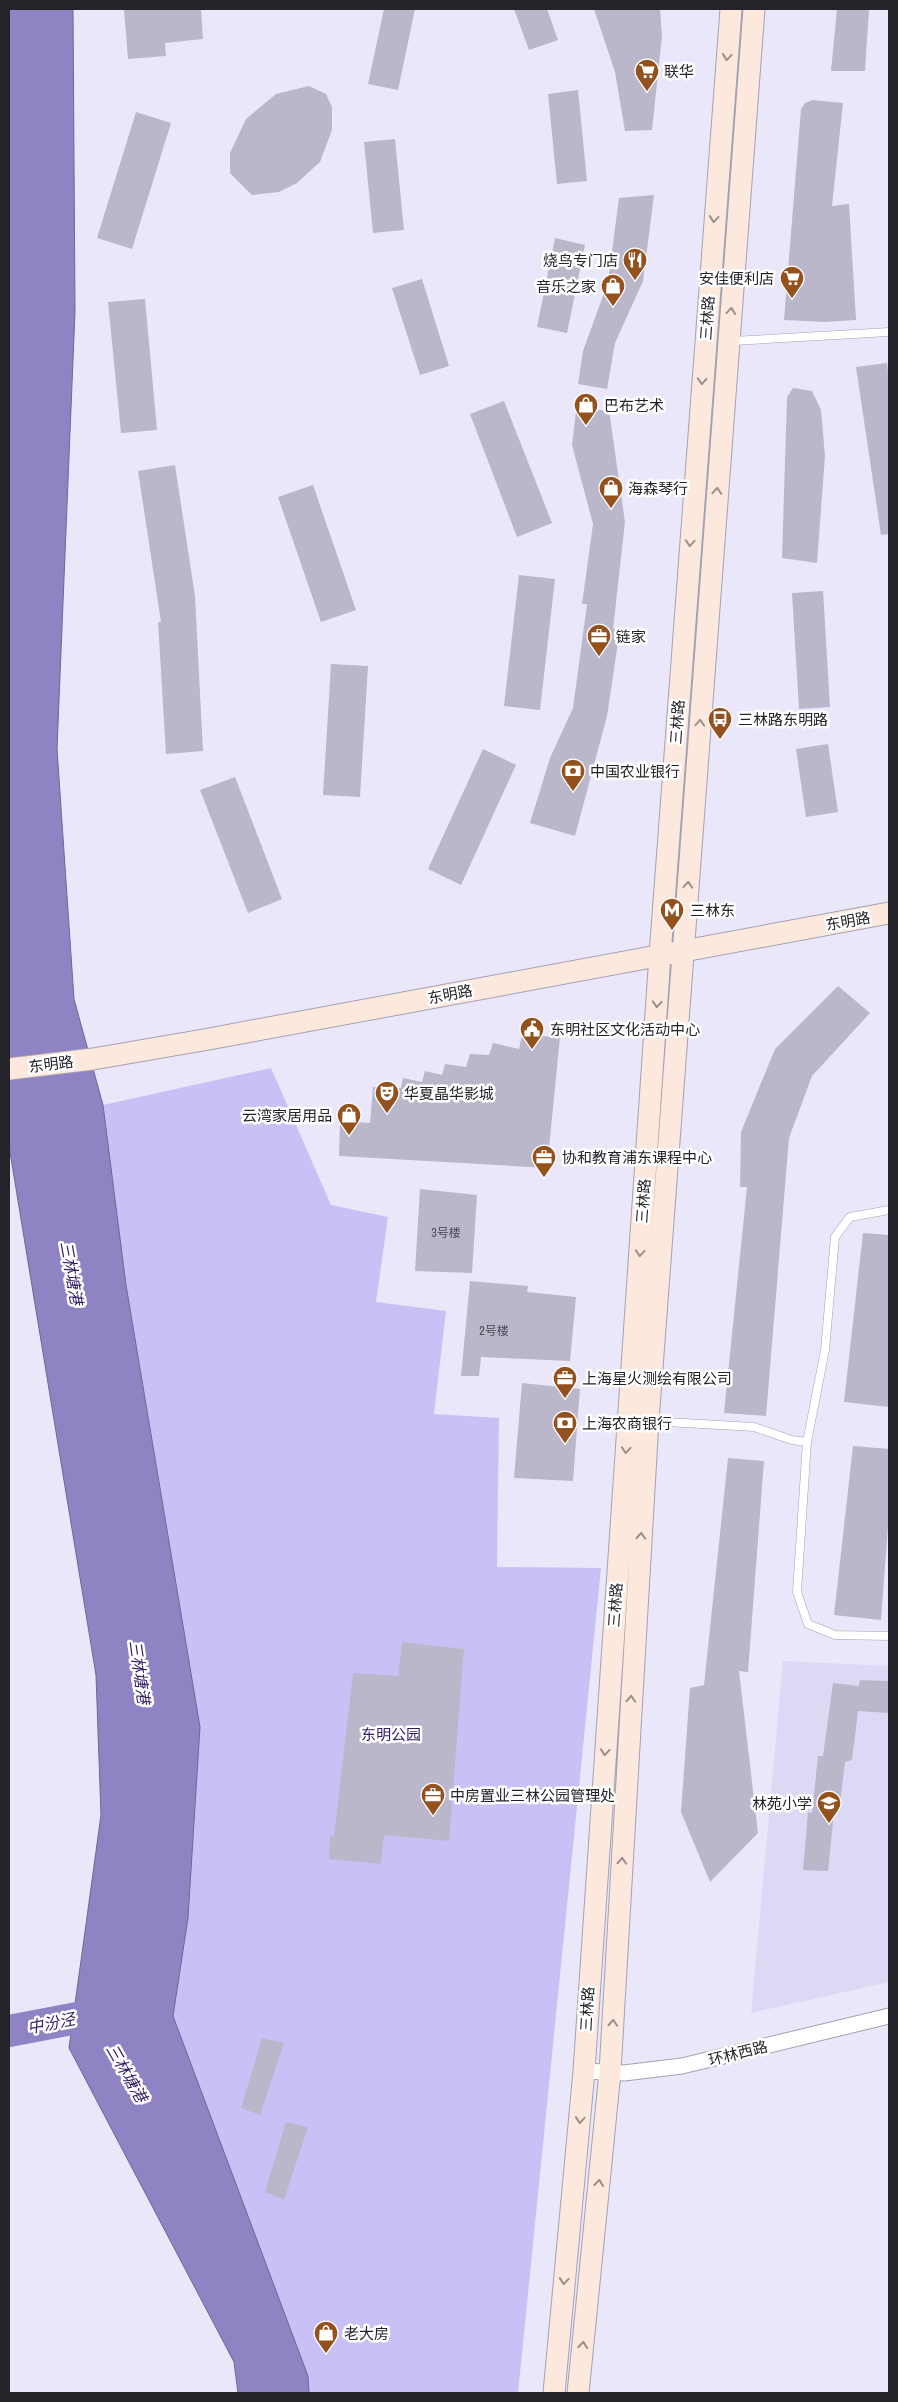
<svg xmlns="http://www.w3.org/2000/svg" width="898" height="2402" font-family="'Archivo Narrow','Noto Sans SC',sans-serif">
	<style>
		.built { fill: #dcd9f4 }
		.green { fill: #c9c1f5 }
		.water { fill: #9083c3; stroke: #706695 }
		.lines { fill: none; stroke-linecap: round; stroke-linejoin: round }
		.river { stroke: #9083c3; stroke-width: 32 }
		.building { fill: #bab7ca }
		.lane-casing { stroke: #a4a1b4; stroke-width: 9 }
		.street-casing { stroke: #a4a1b4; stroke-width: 17 }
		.secondary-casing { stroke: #a4a1b4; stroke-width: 23 }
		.lane { stroke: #fff; stroke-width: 8 }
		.street { stroke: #fff; stroke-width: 15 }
		.secondary { stroke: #fce8dc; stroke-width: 21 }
		.oneway { stroke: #9b8f8c }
		.labels { text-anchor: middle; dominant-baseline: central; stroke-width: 5; stroke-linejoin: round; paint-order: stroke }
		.number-label { font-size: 12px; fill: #4a4852 }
		.poi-label { font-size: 15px; fill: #24232a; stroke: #fff; text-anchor: start }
		.street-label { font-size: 15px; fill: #24232a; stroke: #fff }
		.park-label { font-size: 15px; fill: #321965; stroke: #fff }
		.water-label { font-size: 16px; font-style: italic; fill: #331a65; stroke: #fff }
	</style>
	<rect width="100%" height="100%" fill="#eae7fb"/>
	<!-- built -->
	<path class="built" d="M783,1661L889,1666V1982L751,2013Z"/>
	<!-- green -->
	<path class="green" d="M271,1068L331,1205L388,1217L376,1302L446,1311L434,1414L499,1418L497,1567L601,1568L518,2393H309L308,2376L173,2016L188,1918L200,1727L126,1285L103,1105Z"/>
	<!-- water -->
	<path class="water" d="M9,9H73L75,311L57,749L74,999L103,1105L126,1285L200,1727L188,1918L173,2016L308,2376L309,2393H238L234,2362L69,2048L101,1815L96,1675L9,1146Z"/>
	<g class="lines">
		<!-- river -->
		<path class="river" d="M9,2031L93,2015"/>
	</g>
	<!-- building -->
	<path class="building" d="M124,9H201L203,39L165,43L166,56L128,59Z
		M384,9H415L398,90L368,84Z
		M514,9H547L558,40L529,50Z
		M594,9H660L662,36L652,130L625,131L615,72Z
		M837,9H869L865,71H831Z
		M309,86L326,94L332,107V130L320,162L297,183L279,192L252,195L230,173V153L246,119L276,94Z
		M578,90L587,181L557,184L548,94Z
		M813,100L843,103L832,206L849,204L856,320L825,322L784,320L801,109L805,103Z
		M136,112L171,123L132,249L97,238Z
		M395,139L404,230L373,233L364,142Z
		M654,195L643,281L615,343L607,389L578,384L583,351L608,282L619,198Z
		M555,238L585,245L567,333L537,327Z
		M422,279L449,366L420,375L392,288Z
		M145,299L157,430L121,433L108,302Z
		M887,363L889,380V534L881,535L856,367Z
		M793,388L812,391L821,410L825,456L817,563L782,558L787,397Z
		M504,401L552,523L517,537L470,414Z
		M609,410L625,522L613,629H620L607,716L575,836L530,823L550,758L573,708L587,604H582L593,524L572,445L576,411Z
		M175,465L195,596L203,751L166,754L158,622H161L138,471Z
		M313,485L356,610L321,622L278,497Z
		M519,575L555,579L540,710L504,706Z
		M823,591L830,707L799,709L792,593Z
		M331,664L368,666L360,797L323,795Z
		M828,744L838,812L806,817L796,749Z
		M483,749L516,765L461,885L428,869Z
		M235,777L282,899L248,913L200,790Z
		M838,986L870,1013L812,1076L789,1138L766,1416L724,1413L747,1187H740L741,1132L775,1049Z
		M522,1035L560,1037L547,1168L339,1156L340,1121L370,1123L373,1087L401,1088L403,1078L422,1082L425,1071L442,1075L445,1064L466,1067L470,1054L489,1055L493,1043L519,1049Z
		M420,1189L477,1195L472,1273L415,1271Z
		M863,1233L889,1235V1407L844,1402Z
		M470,1281L528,1286L527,1292L576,1297L570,1361L481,1357L479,1376H461Z
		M522,1383L580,1389L573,1481L514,1478Z
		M853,1446L889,1449V1513L881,1620L834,1615Z
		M728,1458L764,1461L748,1672L739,1671L758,1833L710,1882L681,1812L690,1688L704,1685Z
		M402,1642L464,1649L449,1841L384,1835L381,1864L329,1859L330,1835L334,1836L353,1673L398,1676Z
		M860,1680L889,1681V1713L858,1711L852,1760L845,1762L839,1812H834L828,1871L803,1870L808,1812L812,1813L818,1756H823L833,1683L859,1686Z
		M262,2038L284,2043L260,2115L241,2108Z
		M286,2122L308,2127L284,2200L265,2192Z"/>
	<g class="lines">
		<defs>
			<path id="lane" d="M732,341L889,332
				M649,1421L754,1427L792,1440L807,1442L797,1592L808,1624L835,1635L889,1636
				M807,1442L825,1350L835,1237L850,1217L889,1210"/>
			<path id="street" d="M584,2071L624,2073L682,2066L889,2016"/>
			<path id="secondary" d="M9,1069L93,1059L209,1039L889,913
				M554,2393L584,2071L660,955L731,9
				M578,2393L610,2072L648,1421L754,9"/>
		</defs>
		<!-- lane casing -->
		<use href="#lane" class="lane-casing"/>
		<!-- street casing -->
		<use href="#street" class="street-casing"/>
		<!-- secondary casing -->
		<use href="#secondary" class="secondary-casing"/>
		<!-- lane -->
		<use href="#lane" class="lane"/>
		<!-- street -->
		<use href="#street" class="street"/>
		<!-- secondary -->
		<use href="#secondary" class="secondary"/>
	</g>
	<!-- one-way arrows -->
	<defs><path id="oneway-chevron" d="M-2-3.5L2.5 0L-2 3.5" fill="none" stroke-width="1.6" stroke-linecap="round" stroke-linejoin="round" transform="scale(1.25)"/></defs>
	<g class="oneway">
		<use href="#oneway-chevron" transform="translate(727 57) rotate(95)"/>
		<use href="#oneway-chevron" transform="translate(714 219) rotate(95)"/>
		<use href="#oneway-chevron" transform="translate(731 311) rotate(-85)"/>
		<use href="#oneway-chevron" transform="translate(702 381) rotate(94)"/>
		<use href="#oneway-chevron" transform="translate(717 491) rotate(-86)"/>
		<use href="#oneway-chevron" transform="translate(690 543) rotate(94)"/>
		<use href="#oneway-chevron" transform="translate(700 723) rotate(-86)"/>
		<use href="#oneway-chevron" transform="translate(688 885) rotate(-86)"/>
		<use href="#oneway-chevron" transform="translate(657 1004) rotate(94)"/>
		<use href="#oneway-chevron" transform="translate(640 1253) rotate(94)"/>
		<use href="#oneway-chevron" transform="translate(626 1450) rotate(94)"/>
		<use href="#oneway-chevron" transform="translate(641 1536) rotate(-87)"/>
		<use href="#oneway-chevron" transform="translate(631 1699) rotate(-87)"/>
		<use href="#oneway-chevron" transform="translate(605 1752) rotate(94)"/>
		<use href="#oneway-chevron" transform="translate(622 1861) rotate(-87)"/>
		<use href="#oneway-chevron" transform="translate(613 2023) rotate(-87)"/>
		<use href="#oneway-chevron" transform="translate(580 2120) rotate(95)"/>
		<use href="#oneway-chevron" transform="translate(599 2183) rotate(-84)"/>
		<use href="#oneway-chevron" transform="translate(564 2281) rotate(95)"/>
		<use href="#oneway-chevron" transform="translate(583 2345) rotate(-84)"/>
	</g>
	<!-- icons -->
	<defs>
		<symbol id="supermarket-pin" viewBox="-11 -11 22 30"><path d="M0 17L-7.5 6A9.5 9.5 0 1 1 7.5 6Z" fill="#93511e" stroke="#fff"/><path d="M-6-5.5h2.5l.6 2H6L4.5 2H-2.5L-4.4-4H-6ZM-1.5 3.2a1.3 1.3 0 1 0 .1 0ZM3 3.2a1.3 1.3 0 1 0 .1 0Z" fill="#fff"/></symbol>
		<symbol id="restaurant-pin" viewBox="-11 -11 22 30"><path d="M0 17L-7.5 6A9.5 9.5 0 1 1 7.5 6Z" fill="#93511e" stroke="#fff"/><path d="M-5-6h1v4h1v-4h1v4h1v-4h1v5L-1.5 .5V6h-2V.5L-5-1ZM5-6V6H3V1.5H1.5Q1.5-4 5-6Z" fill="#fff"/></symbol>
		<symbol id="shop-pin" viewBox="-11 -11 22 30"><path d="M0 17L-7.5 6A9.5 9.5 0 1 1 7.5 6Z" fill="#93511e" stroke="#fff"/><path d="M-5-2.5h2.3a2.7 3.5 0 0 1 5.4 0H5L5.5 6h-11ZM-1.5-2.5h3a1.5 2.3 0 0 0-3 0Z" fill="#fff"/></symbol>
		<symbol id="office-pin" viewBox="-11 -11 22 30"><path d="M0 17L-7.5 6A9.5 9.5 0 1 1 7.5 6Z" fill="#93511e" stroke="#fff"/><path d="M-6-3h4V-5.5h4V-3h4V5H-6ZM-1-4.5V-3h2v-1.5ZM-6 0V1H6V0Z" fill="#fff"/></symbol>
		<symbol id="bus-pin" viewBox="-11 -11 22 30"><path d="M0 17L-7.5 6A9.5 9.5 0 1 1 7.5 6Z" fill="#93511e" stroke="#fff"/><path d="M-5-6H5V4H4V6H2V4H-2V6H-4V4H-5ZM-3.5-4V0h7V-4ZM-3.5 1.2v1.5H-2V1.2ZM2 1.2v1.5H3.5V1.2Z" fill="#fff"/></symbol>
		<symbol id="bank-pin" viewBox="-11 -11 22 30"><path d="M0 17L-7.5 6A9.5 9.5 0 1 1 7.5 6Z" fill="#93511e" stroke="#fff"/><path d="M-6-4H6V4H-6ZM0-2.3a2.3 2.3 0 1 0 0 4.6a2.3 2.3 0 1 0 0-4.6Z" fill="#fff"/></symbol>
		<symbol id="metro-pin" viewBox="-11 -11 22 30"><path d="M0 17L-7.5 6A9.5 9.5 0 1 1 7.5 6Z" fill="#93511e" stroke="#fff"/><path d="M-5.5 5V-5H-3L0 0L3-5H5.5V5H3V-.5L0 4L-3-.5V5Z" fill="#fff"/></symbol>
		<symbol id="civic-pin" viewBox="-11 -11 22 30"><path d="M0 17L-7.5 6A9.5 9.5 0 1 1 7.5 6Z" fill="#93511e" stroke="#fff"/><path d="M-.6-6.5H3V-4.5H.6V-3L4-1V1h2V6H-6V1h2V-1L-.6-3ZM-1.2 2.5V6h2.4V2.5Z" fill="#fff"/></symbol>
		<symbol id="theatre-pin" viewBox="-11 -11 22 30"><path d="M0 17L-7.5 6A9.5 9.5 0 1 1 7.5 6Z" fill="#93511e" stroke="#fff"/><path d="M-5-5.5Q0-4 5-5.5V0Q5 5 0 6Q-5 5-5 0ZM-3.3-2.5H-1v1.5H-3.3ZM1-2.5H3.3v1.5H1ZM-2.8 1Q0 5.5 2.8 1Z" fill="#fff"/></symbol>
		<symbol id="school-pin" viewBox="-11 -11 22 30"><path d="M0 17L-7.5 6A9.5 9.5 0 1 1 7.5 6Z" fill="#93511e" stroke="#fff"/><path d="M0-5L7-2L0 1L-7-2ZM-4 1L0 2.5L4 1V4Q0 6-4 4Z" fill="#fff"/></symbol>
	</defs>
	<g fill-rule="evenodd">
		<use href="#supermarket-pin" x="633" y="57" width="28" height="38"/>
		<use href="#restaurant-pin" x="621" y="246" width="28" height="38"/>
		<use href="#supermarket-pin" x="778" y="264" width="28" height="38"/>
		<use href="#shop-pin" x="599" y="272" width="28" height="38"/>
		<use href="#shop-pin" x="572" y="391" width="28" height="38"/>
		<use href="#shop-pin" x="597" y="474" width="28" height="38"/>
		<use href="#office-pin" x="585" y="622" width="28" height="38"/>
		<use href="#bus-pin" x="706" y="705" width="28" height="38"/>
		<use href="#bank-pin" x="559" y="757" width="28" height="38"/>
		<use href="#metro-pin" x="658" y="896" width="28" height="38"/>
		<use href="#civic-pin" x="518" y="1015" width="28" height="38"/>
		<use href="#theatre-pin" x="373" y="1079" width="28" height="38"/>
		<use href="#shop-pin" x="335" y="1101" width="28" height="38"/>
		<use href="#office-pin" x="530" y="1143" width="28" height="38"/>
		<use href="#office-pin" x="551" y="1364" width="28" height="38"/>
		<use href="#bank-pin" x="551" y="1409" width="28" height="38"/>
		<use href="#office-pin" x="419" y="1781" width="28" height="38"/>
		<use href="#school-pin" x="815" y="1789" width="28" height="38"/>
		<use href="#shop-pin" x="312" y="2319" width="28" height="38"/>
	</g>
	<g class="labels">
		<!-- number labels -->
		<g class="number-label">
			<text x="446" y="1233">3号楼</text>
			<text x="494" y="1331">2号楼</text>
		</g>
		<!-- poi labels -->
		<g class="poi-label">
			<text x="664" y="71">联华</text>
			<text x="618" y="260" text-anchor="end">烧鸟专门店</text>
			<text x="774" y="278" text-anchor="end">安佳便利店</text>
			<text x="596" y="286" text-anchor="end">音乐之家</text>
			<text x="604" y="405">巴布艺术</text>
			<text x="628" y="488">海森琴行</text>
			<text x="616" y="636">链家</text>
			<text x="738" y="719">三林路东明路</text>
			<text x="590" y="771">中国农业银行</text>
			<text x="690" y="910">三林东</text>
			<text x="550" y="1029">东明社区文化活动中心</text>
			<text x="404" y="1093">华夏晶华影城</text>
			<text x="332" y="1115" text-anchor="end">云湾家居用品</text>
			<text x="562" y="1157">协和教育浦东课程中心</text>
			<text x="582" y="1378">上海星火测绘有限公司</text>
			<text x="582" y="1423">上海农商银行</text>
			<text x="450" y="1795">中房置业三林公园管理处</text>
			<text x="812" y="1803" text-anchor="end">林苑小学</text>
			<text x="344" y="2333">老大房</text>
		</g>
		<!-- street labels -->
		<g class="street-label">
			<text transform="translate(707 318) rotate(-86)">三林路</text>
			<text transform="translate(677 722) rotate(-86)">三林路</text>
			<text transform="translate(848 921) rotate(-10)">东明路</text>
			<text transform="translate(450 994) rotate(-11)">东明路</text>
			<text transform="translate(51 1064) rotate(-7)">东明路</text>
			<text transform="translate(643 1201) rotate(-86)">三林路</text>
			<text transform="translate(615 1605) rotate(-86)">三林路</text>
			<text transform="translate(587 2009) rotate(-87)">三林路</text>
			<text transform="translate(738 2053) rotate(-14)">环林西路</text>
		</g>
		<!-- park labels -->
		<g class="park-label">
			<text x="391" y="1734">东明公园</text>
		</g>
		<!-- water labels -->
		<g class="water-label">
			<text transform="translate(72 1273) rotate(80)">三林塘港</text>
			<text transform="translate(140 1672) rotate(82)">三林塘港</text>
			<text transform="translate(51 2023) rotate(-11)">中汾泾</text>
			<text transform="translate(127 2073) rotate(60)">三林塘港</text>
		</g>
	</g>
	<!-- border -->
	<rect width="898" height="2402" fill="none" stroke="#24232a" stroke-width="20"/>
</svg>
